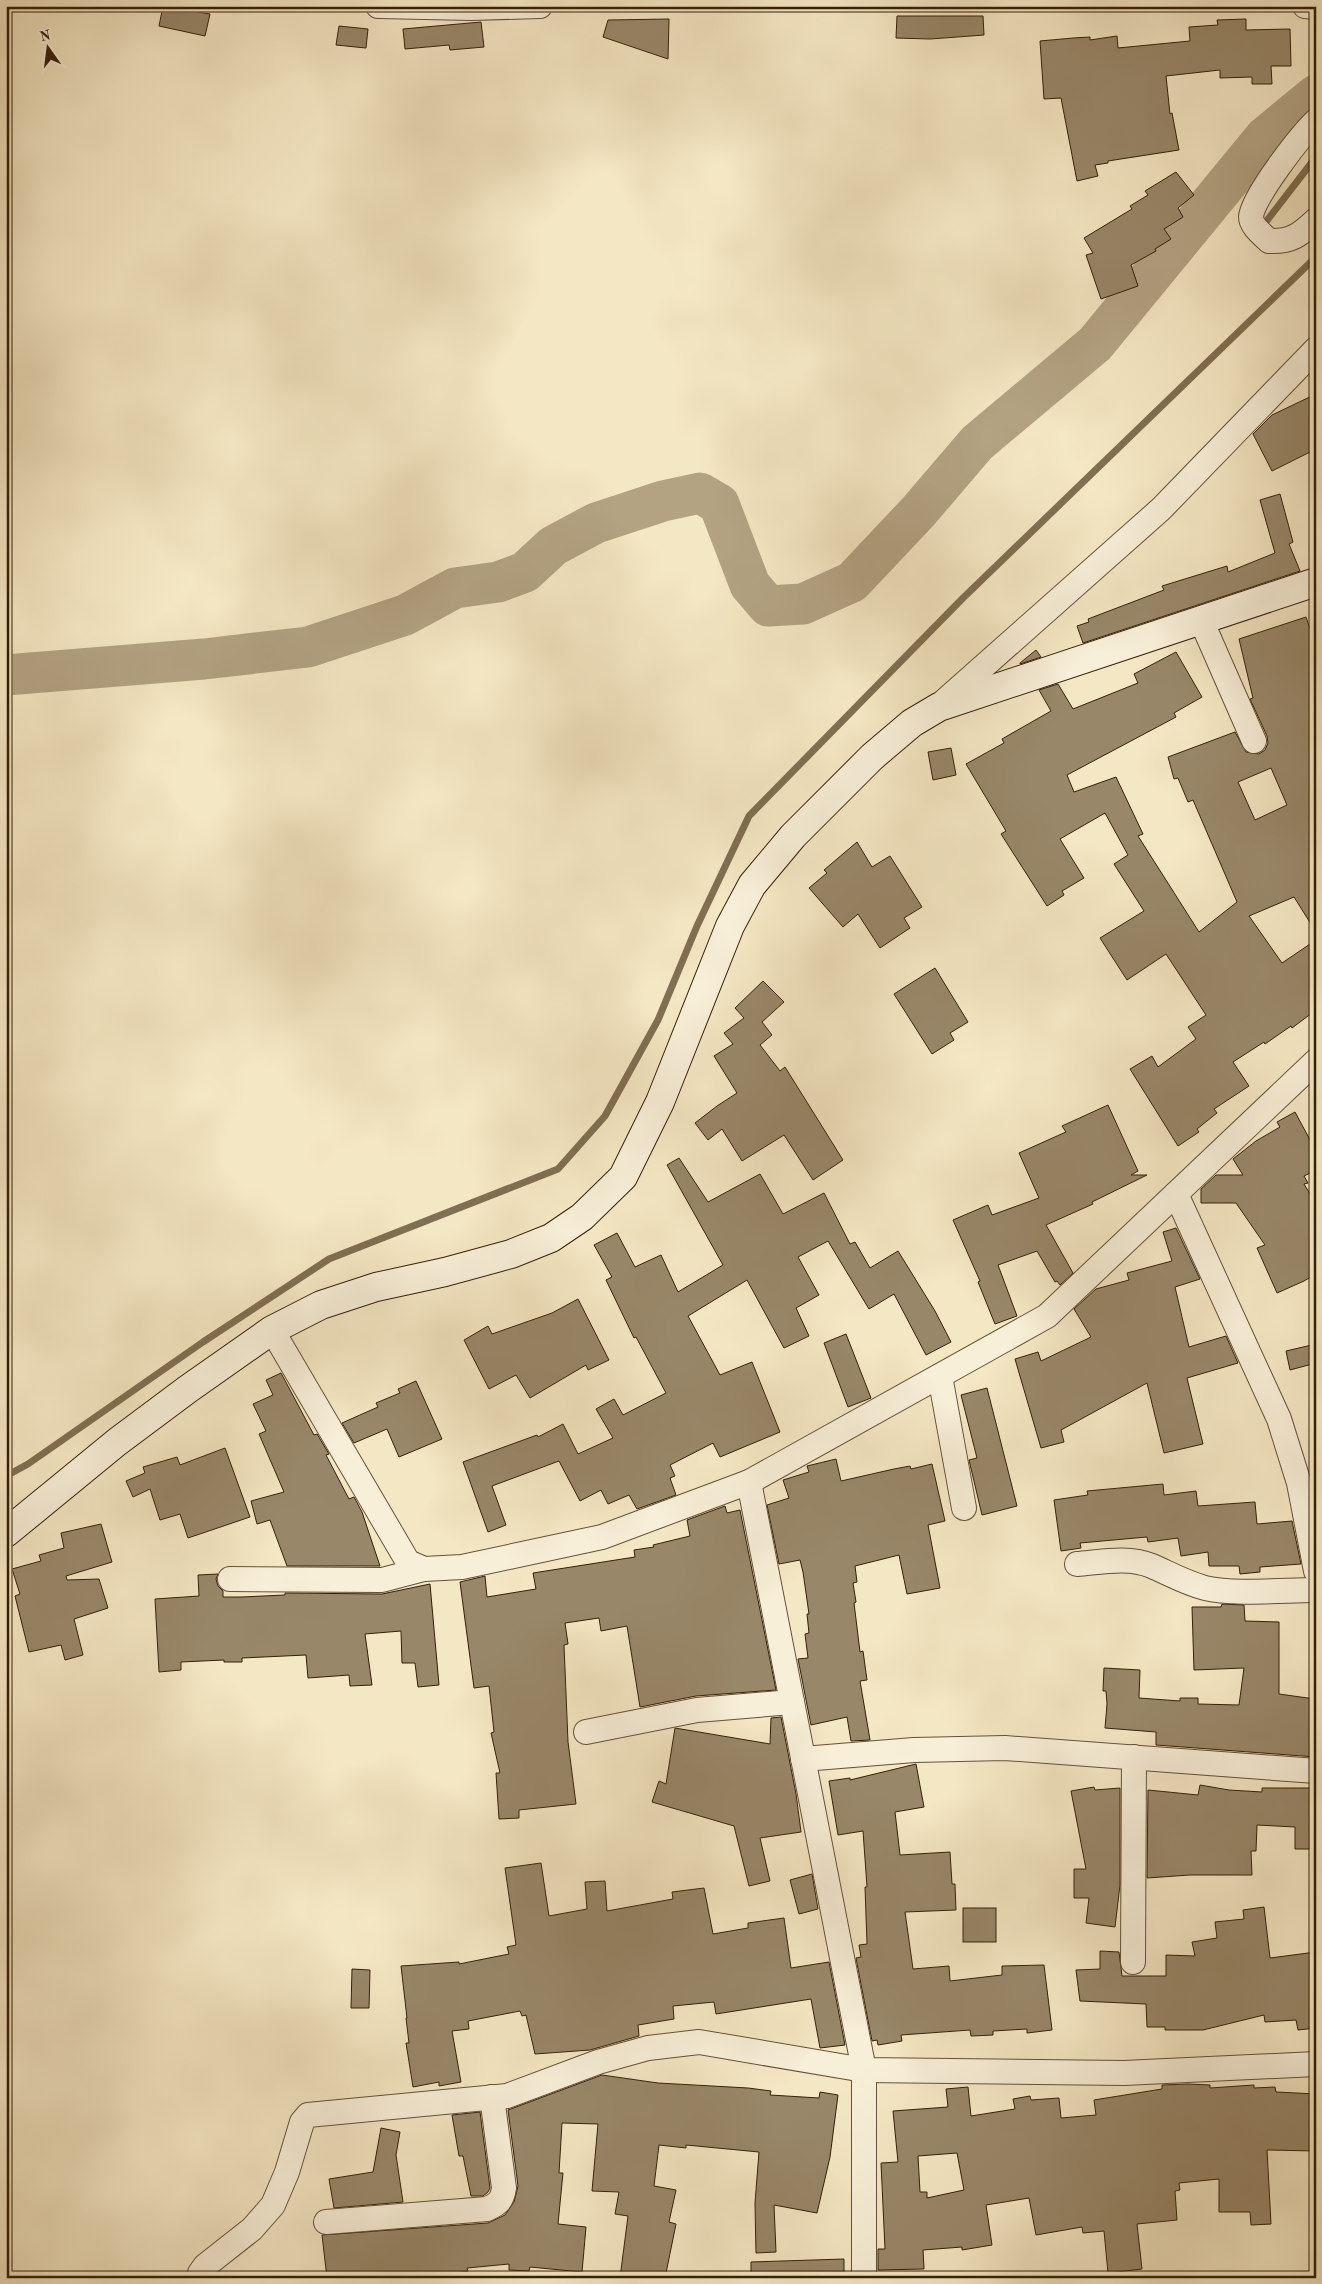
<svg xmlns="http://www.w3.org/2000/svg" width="1322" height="2284" font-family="'Old Standard TT',serif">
<rect width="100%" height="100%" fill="#f4e7c3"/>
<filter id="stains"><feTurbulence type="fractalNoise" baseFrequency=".004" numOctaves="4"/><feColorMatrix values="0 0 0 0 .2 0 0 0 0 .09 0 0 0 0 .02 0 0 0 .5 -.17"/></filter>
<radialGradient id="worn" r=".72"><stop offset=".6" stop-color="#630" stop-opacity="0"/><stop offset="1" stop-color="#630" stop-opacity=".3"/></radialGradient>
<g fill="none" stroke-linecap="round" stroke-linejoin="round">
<g stroke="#806f52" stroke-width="7">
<polyline points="1262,227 1316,157"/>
<polyline points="6,1476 28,1464 203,1342 329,1259 558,1169 605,1116 658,1020 697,926 749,816 963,598 1316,257"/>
</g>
<polyline stroke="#b3a383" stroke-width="41" points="6,675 204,659 308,647 405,615 455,588 498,582 525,572 553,546 596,523 663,501 700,493 719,504 750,585 768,606 803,604 852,582 918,512 977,443 1095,344 1265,137 1316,95"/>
</g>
<g fill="#988769" stroke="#342008" fill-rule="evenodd">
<polygon points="163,6 210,14 205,36 159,26"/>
<polygon points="897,16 983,16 984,35 930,39 896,38"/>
<polygon points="669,19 668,59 603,37 608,20"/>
<polygon points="1246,19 1246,30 1290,29 1291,66 1271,66 1272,84 1252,84 1252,77 1220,78 1220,70 1166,76 1170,114 1172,113 1179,150 1108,161 1108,163 1095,165 1098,176 1077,181 1061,98 1044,99 1040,41 1073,38 1090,37 1090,40 1117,36 1118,48 1190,41 1189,27 1218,25 1217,20"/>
<polygon points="481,22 484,47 450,50 449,45 405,49 403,29"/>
<polygon points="339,26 368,29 366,48 336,45"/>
<polygon points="1176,172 1194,195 1178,208 1183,217 1164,229 1171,239 1155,249 1156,251 1131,265 1138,286 1101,299 1086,255 1093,253 1084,238 1132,209 1130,206 1148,195 1145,191"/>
<polygon points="1316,394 1316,449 1272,471 1253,434 1272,415"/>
<polygon points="1280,494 1293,542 1289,544 1300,571 1083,643 1077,626 1089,622 1088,619 1164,590 1162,586 1227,566 1228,572 1275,553 1260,500"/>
<path d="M1306,617L1316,646V932L1294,897L1249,916L1282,963L1316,940V1010L1292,1028L1291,1026L1265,1044L1264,1042L1233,1062L1249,1086L1214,1109L1217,1113L1197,1129L1199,1132L1178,1146L1130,1069L1152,1056L1158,1067L1196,1039L1188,1027L1206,1015L1166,954L1127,980L1100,938L1144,911L1114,864L1128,855L1111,824L1105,813L1060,839L1084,878L1062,891L1064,895L1047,906L1001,834L1006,831L966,764L1004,743L1002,739L1051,711L1039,690L1058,684L1073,709L1138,683L1134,674L1176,652L1202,697L1174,713L1176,717L1067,775L1074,792L1116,777L1143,834L1138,836L1199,932L1237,902L1193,800L1188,802L1178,778L1174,779L1168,757L1235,732L1246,752L1259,754L1265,750L1268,743L1267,736L1250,699L1253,698L1239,639ZM1271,768L1287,805L1255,820L1238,782Z"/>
<polygon points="1036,650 1041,657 1020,664 1020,663"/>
<polygon points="951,748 956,775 933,780 928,752"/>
<polygon points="857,842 872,867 890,856 922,907 904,918 910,928 880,948 858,914 843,927 809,888 827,873 824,870"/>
<polygon points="935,968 968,1022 950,1033 954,1040 932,1054 894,994"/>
<polygon points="763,981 784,1002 762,1022 772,1035 760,1045 780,1071 785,1067 843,1160 813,1180 784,1135 742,1161 722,1129 708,1140 695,1123 717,1106 737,1093 714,1056 733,1044 724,1033 744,1018 735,1008"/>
<polygon points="1108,1105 1138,1171 1131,1175 1147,1175 1092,1202 1093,1204 1046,1225 1073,1273 1060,1285 1057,1281 1055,1282 1037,1251 998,1265 1017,1316 995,1324 978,1282 980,1281 953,1220 988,1205 992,1215 1039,1198 1019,1153 1066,1132 1062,1126"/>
<polygon points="1295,1112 1316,1151 1316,1170 1304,1176 1308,1183 1304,1184 1316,1204 1316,1274 1304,1281 1277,1293 1257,1248 1265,1245 1236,1203 1201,1203 1201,1189 1216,1175 1243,1175 1233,1159 1256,1141 1280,1127 1277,1122"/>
<polygon points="679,1158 708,1202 760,1174 783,1214 824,1193 850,1244 855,1242 870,1268 898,1251 935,1311 951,1342 926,1355 894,1294 869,1309 828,1241 798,1257 819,1295 796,1308 809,1336 784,1348 747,1280 688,1316 720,1375 752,1362 780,1432 720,1457 713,1443 670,1465 675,1476 670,1478 676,1495 637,1509 629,1495 608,1504 601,1490 580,1501 559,1461 492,1486 506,1525 488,1532 463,1462 537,1435 538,1437 563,1424 578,1454 613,1438 596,1409 614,1399 623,1415 666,1393 636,1337 634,1338 606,1280 612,1277 594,1245 617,1233 635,1267 661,1255 678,1292 723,1265 667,1165"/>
<polygon points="1176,1228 1200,1279 1175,1287 1189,1347 1226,1336 1238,1363 1187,1378 1203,1444 1164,1453 1147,1383 1061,1430 1064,1442 1041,1448 1015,1359 1038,1352 1041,1361 1091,1337 1074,1309 1096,1289 1129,1280 1127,1273 1172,1261 1163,1232"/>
<polygon points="578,1299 609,1360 588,1370 586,1365 530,1398 516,1375 489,1389 464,1340 488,1326 492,1334 552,1313"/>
<polygon points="846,1334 871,1398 848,1407 824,1343"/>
<polygon points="1316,1344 1316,1363 1290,1370 1286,1351"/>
<polygon points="281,1373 314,1435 317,1434 329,1454 326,1455 349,1499 354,1497 362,1512 380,1566 287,1566 270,1520 257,1524 251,1501 284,1492 259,1434 266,1431 253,1404 273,1395 266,1380"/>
<polygon points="416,1381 442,1439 399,1457 387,1429 354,1443 342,1423 378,1407 376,1403 400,1393 398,1389"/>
<polygon points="987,1388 1017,1506 982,1515 969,1460 977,1458 961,1395"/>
<polygon points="225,1448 250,1517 188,1538 180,1514 160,1520 150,1489 133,1497 126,1481 145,1473 143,1467 177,1457 180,1465"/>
<polygon points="836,1459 841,1481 894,1469 910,1466 911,1469 932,1464 945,1521 928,1525 940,1588 907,1594 899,1555 855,1566 857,1582 853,1583 856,1602 854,1603 860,1652 863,1651 867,1680 860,1681 870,1740 851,1741 847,1717 811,1725 798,1659 808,1658 805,1634 809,1633 807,1614 809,1614 803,1572 800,1560 779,1564 767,1505 789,1498 783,1480 809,1472 807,1466"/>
<polygon points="1163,1484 1164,1495 1196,1491 1198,1506 1255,1502 1257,1524 1292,1521 1301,1564 1260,1567 1260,1572 1240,1574 1239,1566 1209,1566 1208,1552 1181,1556 1178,1538 1148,1542 1147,1537 1080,1543 1081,1548 1061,1551 1054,1500 1088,1495 1087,1491"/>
<polygon points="725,1506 727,1513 740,1510 776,1690 696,1696 640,1707 627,1626 601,1631 599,1618 565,1623 568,1644 564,1645 568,1742 576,1804 519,1810 519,1818 499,1819 496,1773 500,1773 491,1733 494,1732 489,1686 474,1688 460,1582 485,1576 487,1597 536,1589 533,1573 635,1557 634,1550 654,1547 653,1545 690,1536 687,1520"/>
<polygon points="101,1524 112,1562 66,1576 67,1580 99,1579 108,1608 74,1619 83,1655 65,1660 61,1645 29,1652 15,1596 20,1594 12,1569 41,1561 39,1555 64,1548 61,1533"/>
<polygon points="218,1574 216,1579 218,1586 223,1591 223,1597 242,1597 285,1595 285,1593 382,1594 430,1584 439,1685 418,1687 415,1663 402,1663 401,1631 365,1634 372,1685 350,1686 349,1675 308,1678 306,1655 242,1658 242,1662 224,1662 224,1660 181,1662 181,1670 159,1672 155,1599 199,1596 198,1575"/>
<polygon points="1222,1604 1244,1605 1245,1621 1279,1622 1279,1694 1315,1699 1313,1714 1316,1715 1316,1757 1156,1745 1156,1732 1105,1728 1107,1704 1106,1691 1103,1691 1104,1668 1140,1670 1139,1698 1180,1701 1180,1698 1198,1698 1198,1704 1239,1705 1244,1668 1194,1670 1192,1607 1221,1607"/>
<polygon points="781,1717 796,1794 801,1832 760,1838 770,1881 749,1886 734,1826 652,1802 659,1781 666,1784 675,1728 770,1744 771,1718"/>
<polygon points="916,1764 924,1807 895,1812 900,1855 950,1852 952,1884 955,1884 956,1910 905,1912 913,1969 949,1966 950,1981 1002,1975 1002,1966 1044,1965 1052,2030 1027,2033 1027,2029 993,2031 993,2035 971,2036 970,2030 901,2035 902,2041 878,2045 877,2040 872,2041 856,1958 861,1957 859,1945 867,1944 865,1887 867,1887 863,1831 838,1835 829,1781 850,1778 850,1780"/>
<polygon points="1200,1785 1229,1790 1262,1792 1262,1788 1316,1788 1316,1849 1295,1849 1295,1827 1257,1825 1256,1851 1251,1851 1252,1875 1190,1875 1147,1878 1148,1790 1198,1795"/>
<polygon points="1094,1787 1095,1790 1120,1788 1120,1885 1115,1927 1086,1923 1089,1898 1074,1898 1074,1869 1086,1869 1071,1791"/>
<polygon points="541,1863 549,1916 587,1909 585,1882 605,1881 607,1911 673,1899 672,1892 704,1888 713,1934 748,1928 748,1923 784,1918 791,1968 829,1962 845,2045 820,2048 811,1999 716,2014 714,2002 673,2006 674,2019 638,2025 639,2036 590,2050 535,2054 526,2015 522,2016 520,2011 468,2021 469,2029 452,2031 461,2082 439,2086 439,2082 413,2087 406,2043 409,2043 406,2018 407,2018 401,1966 459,1962 459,1964 509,1954 507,1947 516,1945 505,1868"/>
<polygon points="812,1874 818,1909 799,1914 790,1880"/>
<polygon points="1264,1907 1270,1958 1316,1952 1316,2028 1298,2030 1296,2020 1265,2022 1264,2015 1203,2030 1165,2030 1165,2027 1147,2027 1146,2004 1080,2001 1076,1970 1100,1969 1100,1951 1119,1952 1122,1976 1166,1976 1166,1955 1195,1956 1192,1942 1217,1938 1215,1922 1244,1919 1243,1910"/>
<rect x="963" y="1908" width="33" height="34"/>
<polygon points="352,1969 370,1970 369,2008 351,2008"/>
<polygon points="602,2075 658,2083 748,2088 771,2091 770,2095 819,2098 820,2092 838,2095 830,2157 817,2213 774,2205 776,2252 756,2253 755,2203 759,2152 686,2145 686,2148 659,2145 654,2186 676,2190 669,2222 676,2224 665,2278 641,2273 640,2278 620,2278 628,2216 615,2214 619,2192 592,2191 598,2124 562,2123 559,2173 563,2173 558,2224 586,2227 582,2272 530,2267 529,2271 509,2270 509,2264 467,2268 468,2271 444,2275 444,2278 327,2278 322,2235 488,2223 505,2215 514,2202 518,2186 508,2110"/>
<path d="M1188,2084L1210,2085V2088L1254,2085V2088L1275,2087L1276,2092L1316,2094V2151L1267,2150L1271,2224L1251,2225L1250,2212H1219V2179L1179,2183L1180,2190L1175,2191L1177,2220L1137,2224L1142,2269L1108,2273L1104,2231L1083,2233L1082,2227L1036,2235L1029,2198L986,2205L992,2245L962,2250V2247L923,2250L924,2269L878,2270V2249H885L881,2163L898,2162L893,2111L948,2107L946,2089L968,2087L971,2116L1015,2109L1013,2099L1030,2096L1031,2100L1059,2098L1061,2118L1096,2115L1094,2100L1162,2089V2085ZM957,2153L964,2190L927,2198V2192H920L918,2156Z"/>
<polygon points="480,2112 490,2188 488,2192 483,2196 471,2196 463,2156 459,2156 452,2115"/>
<polygon points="381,2128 400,2132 396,2155 403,2202 334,2208 329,2179 373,2172"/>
<polygon points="844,2259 844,2278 751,2278 751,2262"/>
</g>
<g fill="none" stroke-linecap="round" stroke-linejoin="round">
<defs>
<g id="street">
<polyline points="378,6 471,8 540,6"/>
<polyline points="1305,6 1316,7"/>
<path d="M1316,121C1301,135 1252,198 1251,217C1251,226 1263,235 1269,241C1291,242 1300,235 1316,220"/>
<polyline points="1201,620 1254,741"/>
<polyline points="940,705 1161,509 1316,349"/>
<polyline points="1176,1194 1279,1419 1299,1483 1316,1571"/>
<polyline points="272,1330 408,1562 424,1569 462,1567 602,1537 749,1482 1047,1316 1316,1061"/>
<polyline points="940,1376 964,1508"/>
<polyline points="749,1482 864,2070 864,2278"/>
<path d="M1077,1564C1101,1562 1129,1556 1152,1566C1170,1574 1186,1583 1205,1588C1234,1595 1285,1590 1316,1590"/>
<polyline points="230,1579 382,1580 424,1569"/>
<polyline points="586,1732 697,1710 792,1702"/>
<polyline points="803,1759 914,1750 1005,1748 1316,1771"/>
<polyline points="1133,1962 1134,1757"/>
<path d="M326,2222L487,2209C498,2204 502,2201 504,2188L492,2097"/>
<polyline points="199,2278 200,2273 205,2266 252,2229 273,2205 287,2172 302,2122 308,2115 507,2096 598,2062 648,2048 699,2042 864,2070 1124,2073 1316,2064"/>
</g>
<polyline id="secondary" points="6,1533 117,1442 188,1389 272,1330 321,1305 376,1287 445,1272 511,1254 551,1238 582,1217 623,1177 660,1102 730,926 752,885 793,836 872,757 912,723 939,707 1316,582"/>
</defs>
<use href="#street" stroke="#645237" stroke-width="26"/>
<use href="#secondary" stroke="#342008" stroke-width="30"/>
<use href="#street" stroke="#f8efd8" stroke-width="24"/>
<use href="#secondary" stroke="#f8efd8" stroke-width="28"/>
</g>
<rect width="1322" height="2284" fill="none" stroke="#f4e7c3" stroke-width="25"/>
<rect x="8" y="8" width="1307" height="2269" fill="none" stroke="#342008" stroke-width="2.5"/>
<rect x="12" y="12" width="1297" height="2259" fill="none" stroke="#342008"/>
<g transform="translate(48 48) rotate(346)" stroke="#f8efd8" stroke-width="4" paint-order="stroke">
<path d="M0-4L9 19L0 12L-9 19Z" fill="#342008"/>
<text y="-8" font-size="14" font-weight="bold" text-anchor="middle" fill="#342008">N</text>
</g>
<rect width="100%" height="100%" filter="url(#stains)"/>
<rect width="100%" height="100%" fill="url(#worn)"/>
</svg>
